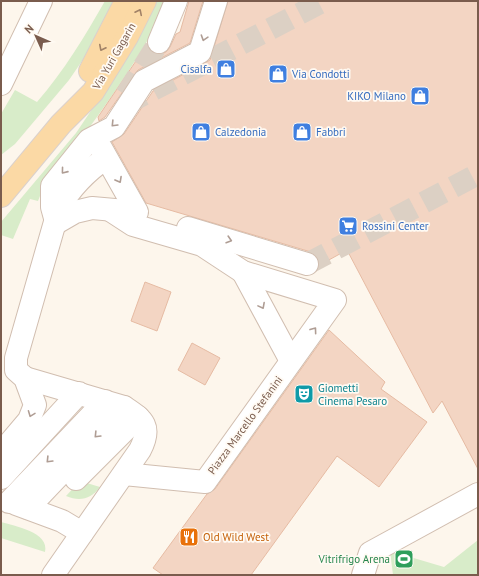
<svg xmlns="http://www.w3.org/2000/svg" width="479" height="576" font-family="'PT Sans',sans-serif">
<rect width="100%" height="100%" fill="#fdf6ec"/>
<g fill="#d8ecc9">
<path d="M105,1H114L106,26L69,80L15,144L1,155V114L15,90L37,102C64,71 85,36 105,1Z"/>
<path d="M153,1H169C146,47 117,90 86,132C70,154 48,175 38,201L30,199L13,239L1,235V222L76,133L117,72Z"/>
<path d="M80,481L100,487C91,499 80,502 66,496Z"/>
<path d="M1,522C14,526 50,532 45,552L1,538Z"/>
<polygon points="478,540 478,575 393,575 390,551 444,567"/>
</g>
<g fill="#f3d5c3" stroke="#e6bba3">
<polygon points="189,1 203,1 190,43 138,70 105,117 99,121 98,117 142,52 148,48 154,53 161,54 166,52 170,47 176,34 180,32"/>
<polygon points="228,1 478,1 478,469 442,401 433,413 347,250 327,261 317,258 311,252 146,203 112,142 124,134 153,91 210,60"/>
<polygon points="145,282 171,292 157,331 131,321"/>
<polygon points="329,330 385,382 381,389 427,422 379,487 337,456 251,575 163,575 153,568 207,494 215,489"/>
<polygon points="192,343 220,358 205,385 178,370"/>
</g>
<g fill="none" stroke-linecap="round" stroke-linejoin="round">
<g stroke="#dcd0c4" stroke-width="22" stroke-dasharray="22 11" stroke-linecap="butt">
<polyline points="126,95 159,42"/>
<polyline points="124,105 324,1"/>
<polyline points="307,264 478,174"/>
</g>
<defs>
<g id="minor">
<polyline points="159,42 176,1"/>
<polyline points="1,84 41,1"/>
<polyline points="101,148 137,212"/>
<polyline points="110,210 133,225 202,245 243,272 335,300 205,482 124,474"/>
<polyline points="55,218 52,207 52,186 89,140 114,127 144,81 200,52 216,1"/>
<polyline points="56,223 75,212 92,208 126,211"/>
<polyline points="188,228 307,264"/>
<polyline points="243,272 291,361"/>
<path d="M25,378L124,407C144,420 152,427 140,450L53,575"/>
<path d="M1,453L29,420L35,405L25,378L16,370V358L59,208C71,187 87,171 106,158"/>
<polyline points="1,478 79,393"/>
<polyline points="76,479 138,417"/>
<polyline points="9,502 105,401"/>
<polyline points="16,504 62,521 82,533"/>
<polyline points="28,508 124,407"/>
<polyline points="363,575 370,553 478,494"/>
</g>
<g id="major">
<polyline points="90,71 126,1"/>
<polyline points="1,196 61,124 93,92 127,37 145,1"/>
</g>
</defs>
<use href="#minor" stroke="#d1beb0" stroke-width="24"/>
<use href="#major" stroke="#dad1cd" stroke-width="24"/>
<use href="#minor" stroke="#fff" stroke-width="22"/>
<use href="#major" stroke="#fbd9a5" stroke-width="22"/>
</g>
<defs><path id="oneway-chevron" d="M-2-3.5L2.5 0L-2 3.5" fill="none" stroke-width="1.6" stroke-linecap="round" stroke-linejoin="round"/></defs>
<g stroke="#a18267">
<use href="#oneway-chevron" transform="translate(139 12) rotate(-64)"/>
<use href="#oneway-chevron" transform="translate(102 48) rotate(117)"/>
</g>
<g stroke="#af9d94">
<use href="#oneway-chevron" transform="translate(204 38) rotate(108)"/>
<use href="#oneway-chevron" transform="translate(114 124) rotate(134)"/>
<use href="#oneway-chevron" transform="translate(64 171) rotate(129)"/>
<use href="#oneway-chevron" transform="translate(119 180) rotate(61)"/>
<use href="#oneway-chevron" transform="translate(229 240) rotate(17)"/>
<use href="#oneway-chevron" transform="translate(262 306) rotate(62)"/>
<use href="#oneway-chevron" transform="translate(314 330) rotate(-54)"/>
<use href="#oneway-chevron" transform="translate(31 414) rotate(111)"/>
<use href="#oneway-chevron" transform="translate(97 435) rotate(134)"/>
<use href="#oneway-chevron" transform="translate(49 460) rotate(134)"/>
</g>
<defs>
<symbol id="shop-square" viewBox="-11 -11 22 22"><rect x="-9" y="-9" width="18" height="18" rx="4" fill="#3f7fe0" stroke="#fffaf3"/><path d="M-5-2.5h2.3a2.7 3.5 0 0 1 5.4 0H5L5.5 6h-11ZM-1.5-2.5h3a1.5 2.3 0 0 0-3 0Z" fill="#fff"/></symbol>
<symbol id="supermarket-square" viewBox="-11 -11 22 22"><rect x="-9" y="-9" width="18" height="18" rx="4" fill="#3f7fe0" stroke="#fffaf3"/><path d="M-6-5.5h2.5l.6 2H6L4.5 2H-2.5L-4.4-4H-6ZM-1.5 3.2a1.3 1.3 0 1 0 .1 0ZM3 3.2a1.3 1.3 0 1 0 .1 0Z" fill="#fff"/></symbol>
<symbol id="theatre-square" viewBox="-11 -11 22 22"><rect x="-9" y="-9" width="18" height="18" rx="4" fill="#0f9aa8" stroke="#fffaf3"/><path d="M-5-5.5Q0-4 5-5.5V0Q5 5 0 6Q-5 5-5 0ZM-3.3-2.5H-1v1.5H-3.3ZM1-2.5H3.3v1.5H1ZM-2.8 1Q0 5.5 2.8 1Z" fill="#fff"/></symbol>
<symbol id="restaurant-square" viewBox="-11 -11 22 22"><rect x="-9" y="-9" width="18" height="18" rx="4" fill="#e8710a" stroke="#fffaf3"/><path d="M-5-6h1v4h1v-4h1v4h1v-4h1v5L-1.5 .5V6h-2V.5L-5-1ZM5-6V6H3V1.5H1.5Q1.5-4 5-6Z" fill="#fff"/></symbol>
<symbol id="stadium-square" viewBox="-11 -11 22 22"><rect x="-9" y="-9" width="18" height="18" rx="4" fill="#2e9e5b" stroke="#fffaf3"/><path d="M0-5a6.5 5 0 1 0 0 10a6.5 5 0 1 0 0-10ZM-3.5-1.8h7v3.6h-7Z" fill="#fff"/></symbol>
</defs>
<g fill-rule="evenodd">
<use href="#shop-square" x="215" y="58" width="22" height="22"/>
<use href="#shop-square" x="267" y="63" width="22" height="22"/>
<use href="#shop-square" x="409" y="85" width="22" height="22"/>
<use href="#shop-square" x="190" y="121" width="22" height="22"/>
<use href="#shop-square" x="291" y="121" width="22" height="22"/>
<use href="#supermarket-square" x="337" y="215" width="22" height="22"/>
<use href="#theatre-square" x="293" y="383" width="22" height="22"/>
<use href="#restaurant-square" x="178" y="526" width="22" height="22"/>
<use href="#stadium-square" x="393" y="548" width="22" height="22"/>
</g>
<g text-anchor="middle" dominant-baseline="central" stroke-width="3.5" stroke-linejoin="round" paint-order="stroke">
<g font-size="11" fill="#7a5c4d" stroke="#fffaf3">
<text transform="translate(114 56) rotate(-60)">Via Yuri Gagarin</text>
<text transform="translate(245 425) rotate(-54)">Piazza Marcello Stefanini</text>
</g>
<g font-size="11" fill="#366cbe" stroke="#fffaf3" text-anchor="start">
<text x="212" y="69" text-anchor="end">Cisalfa</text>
<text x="292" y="74">Via Condotti</text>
<text x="406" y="96" text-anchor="end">KIKO Milano</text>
<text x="215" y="132">Calzedonia</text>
<text x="316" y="132">Fabbri</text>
<text x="362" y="226">Rossini Center</text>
</g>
<g font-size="11" fill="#0d838f" stroke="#fffaf3" text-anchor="start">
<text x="318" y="388">Giometti<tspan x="318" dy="13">Cinema Pesaro</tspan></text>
</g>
<g font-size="11" fill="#c56008" stroke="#fffaf3" text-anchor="start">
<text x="203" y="537">Old Wild West</text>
</g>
<g font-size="11" fill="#27864d" stroke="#fffaf3" text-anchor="end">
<text x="390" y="559">Vitrifrigo Arena</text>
</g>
</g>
<rect width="479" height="576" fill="none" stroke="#7a5c4d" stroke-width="4"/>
<g transform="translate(36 36) rotate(315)" stroke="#fffaf3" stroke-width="3" paint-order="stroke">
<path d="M0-3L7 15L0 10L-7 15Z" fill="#7a5c4d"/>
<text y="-6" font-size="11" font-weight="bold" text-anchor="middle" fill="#7a5c4d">N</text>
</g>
</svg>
